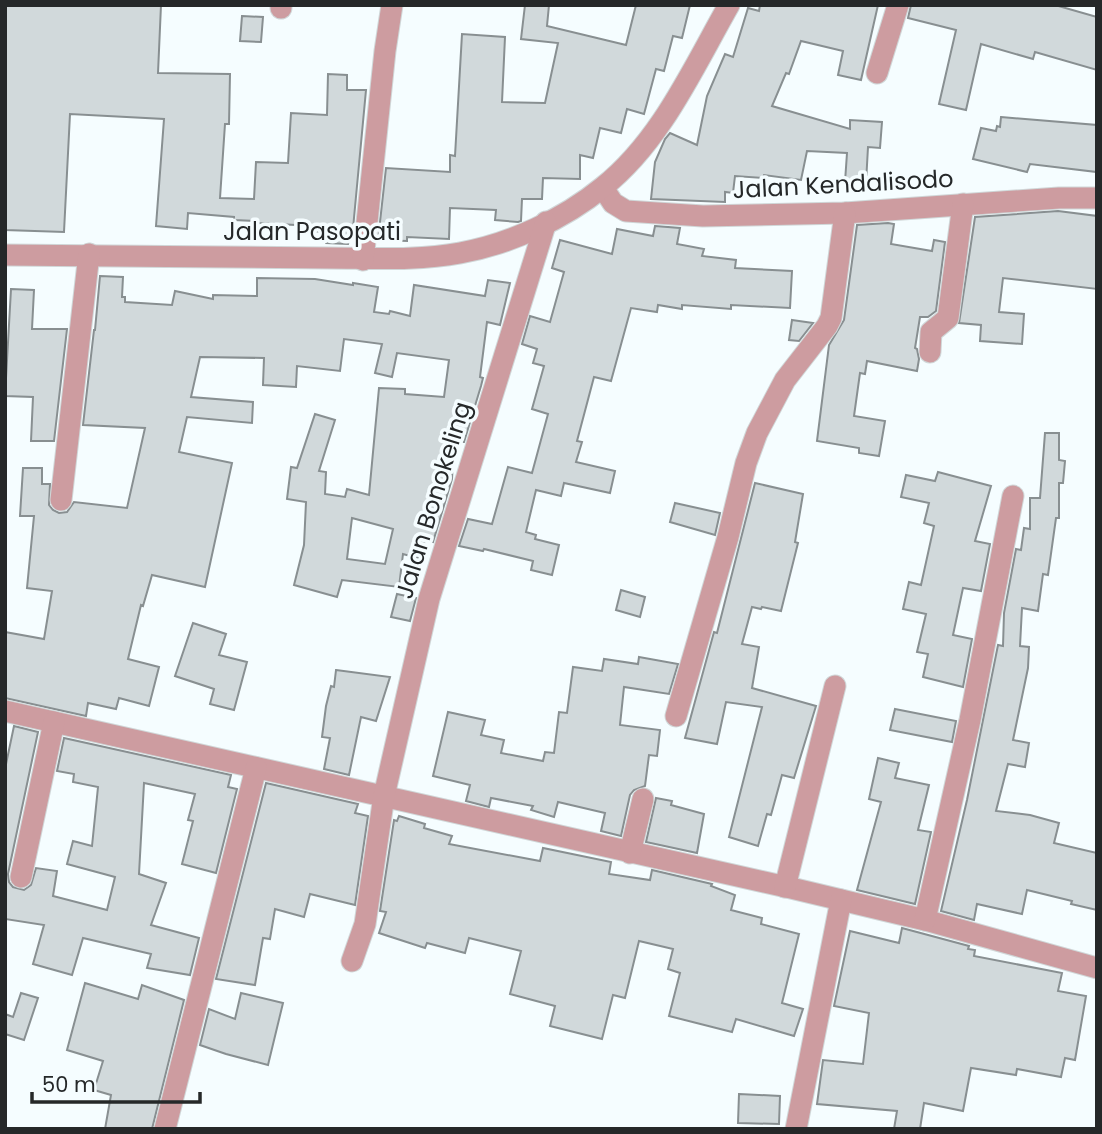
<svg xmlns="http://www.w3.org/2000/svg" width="1102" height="1134" font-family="Poppins,sans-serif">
<rect width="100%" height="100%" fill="#f5fdff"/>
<g fill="#d1d9db" stroke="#888f91" stroke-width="2" fill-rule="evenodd">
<polygon points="5,5 161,5 158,73 230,74 229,124 225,124 220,198 254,199 256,162 288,163 291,113 327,115 328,74 347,75 347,90 366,90 352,239 349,239 348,244 326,243 326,232 296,230 296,225 255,223 255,221 234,220 234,217 188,213 187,229 156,226 164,119 70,114 64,232 5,230"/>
<polygon points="525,5 549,5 547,26 626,45 636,5 690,5 682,38 673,36 664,71 656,69 644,114 627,109 621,133 600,128 593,158 580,155 580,179 543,178 542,199 522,199 521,221 518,222 495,220 496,210 450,208 449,239 407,237 407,241 378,240 386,168 450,172 450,155 455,156 462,34 505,37 502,102 545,103 558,43 521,39"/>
<polygon points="760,5 878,5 861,80 838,75 843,51 801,41 789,74 786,73 772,106 850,129 850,120 882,122 880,148 868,147 866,183 845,182 847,153 807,151 801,180 764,175 763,178 735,176 733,193 725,192 725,202 651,199 655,162 665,139 670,133 697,145 707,96 725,54 733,57 748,8 759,11"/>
<polygon points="911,5 1055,5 1097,17 1097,70 1035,52 1033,59 981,44 966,110 939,104 956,30 908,18"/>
<polygon points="242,16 263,17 261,42 240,41"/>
<polygon points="1001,117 1097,125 1097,172 1030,164 1027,172 973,159 981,128 996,131 997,126 1000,127"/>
<polygon points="1058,211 1097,216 1097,289 1003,278 999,312 1024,314 1022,344 980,341 981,325 959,323 975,217"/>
<polygon points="888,223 894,224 891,244 932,251 934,240 945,242 936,311 928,317 920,317 915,348 917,349 919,359 917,371 867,361 865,374 860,373 854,416 885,421 879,456 859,453 859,448 817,441 829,345 844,320 857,225"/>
<polygon points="655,226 680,228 677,244 704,249 702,256 736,260 735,268 792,271 790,308 731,305 731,309 682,305 682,309 658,305 657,312 631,308 611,381 594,377 577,441 582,442 576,462 615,471 610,493 564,483 561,496 536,490 526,532 536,535 535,539 559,545 552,575 531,570 533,561 484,549 483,551 459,546 468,519 492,524 508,467 532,473 548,414 532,409 544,366 533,363 537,349 522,344 530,316 550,322 564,272 552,268 560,240 612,254 617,229 653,236"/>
<path d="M100,276L123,277L122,297H125V302L172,305L175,291L213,299V295L257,296V278L315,279L353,285V283L378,287L374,312L389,314L390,311L410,316L414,285L485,296L488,280L510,283L500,325L487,322L480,377L483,378L481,386L464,442H454L452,479L433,542L425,540L421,559L403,554L399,587L342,580L337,597L294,585L304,545L306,502L287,499L291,467L297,468L315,414L335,420L319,471L326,472L325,494L345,497L347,489L369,495L379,388L405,389V394L444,397L449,360L397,353L392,377L375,373L382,344L344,339L340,371L297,366L296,387L263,385L264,358L200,357L191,397L253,402L252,423L187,417L179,452L232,463L205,587L152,575L143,606L141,605L128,659L159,667L149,706L119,698L116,709L88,703L86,716L5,698V632L44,639L52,591L27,588L34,516H20L23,468H42V484H50L49,505L53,510L59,513L67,512L74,502L127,508L145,428L83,425L94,330H95ZM352,518L393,529L385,564L347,559Z"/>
<polygon points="11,289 34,290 32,329 67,329 54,441 31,441 33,397 5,396"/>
<polygon points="792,320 813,323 799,341 789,340"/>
<polygon points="1045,433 1059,433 1059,460 1065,461 1063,483 1059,483 1059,518 1056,518 1048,575 1043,574 1038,611 1022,608 1020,646 1029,647 1028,668 1013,740 1029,743 1025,767 1008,764 996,811 1030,815 1059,823 1054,843 1097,853 1097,910 1071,904 1072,901 1027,890 1022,914 977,904 974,920 941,911 967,800 998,645 1003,646 1004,613 1016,549 1021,550 1024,528 1030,529 1030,498 1040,498"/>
<polygon points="938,472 991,486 975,541 990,544 981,591 963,588 953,635 972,639 963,687 923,677 928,654 917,652 926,614 903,609 909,582 921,585 934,526 924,523 929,503 901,497 906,475 935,481"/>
<polygon points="755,483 803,494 795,542 798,543 781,611 762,607 761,609 752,607 742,644 759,647 752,688 816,706 794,778 782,775 771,815 767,814 758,846 729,837 762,707 726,702 717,744 685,738 714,632 717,633"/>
<polygon points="675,503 720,513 715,535 670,522"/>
<polygon points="621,590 645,597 640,617 616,610"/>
<polygon points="397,594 416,598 410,621 391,617"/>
<polygon points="193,623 226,634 219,655 247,662 234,710 210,704 214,689 175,676"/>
<polygon points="639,657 678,664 669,694 624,687 620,725 660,730 657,756 649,755 645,786 634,790 630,795 621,836 601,831 605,813 558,802 554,817 531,810 533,806 491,798 489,807 466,801 470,785 433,776 448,712 485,720 481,735 504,740 501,753 543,761 545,752 554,753 559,712 567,713 573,667 602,671 604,659 638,664"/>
<polygon points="336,670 390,677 376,721 361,717 349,775 324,769 330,738 322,737 326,706 331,686 334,687"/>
<polygon points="895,709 956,721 952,742 890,730"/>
<polygon points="14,726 38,732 8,874 9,882 13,887 24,890 31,885 36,868 57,871 53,896 107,910 115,877 67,864 73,841 92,846 98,787 73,782 74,774 57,771 64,738 231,775 228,787 237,789 216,873 182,864 193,821 188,820 195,794 144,783 139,874 166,883 151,925 199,938 190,975 147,968 151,954 83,938 72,975 33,964 44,925 5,919 5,769"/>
<polygon points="878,758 899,763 895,778 929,785 918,830 931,832 915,904 857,890 881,802 869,799"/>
<polygon points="266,783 358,804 355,813 368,816 355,905 310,894 304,917 275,909 270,939 263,938 255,985 216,979"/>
<polygon points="656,798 672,801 671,805 704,814 697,853 646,842"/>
<polygon points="399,816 425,824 424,828 452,836 449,844 540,861 543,848 611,862 609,874 650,880 652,870 712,884 711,886 735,895 731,910 762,918 761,924 799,934 782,1003 803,1009 794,1036 736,1019 732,1032 669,1016 680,973 668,969 673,949 639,941 625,998 613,995 602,1039 550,1026 555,1006 510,994 521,951 469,938 465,953 427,943 425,948 379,933 386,912 380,911 394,820 397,821"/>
<polygon points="902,928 969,946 968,949 975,950 974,956 1062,973 1058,991 1086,996 1075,1060 1065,1058 1061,1077 1017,1069 1016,1075 971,1068 963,1111 924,1103 920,1129 894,1129 897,1111 817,1104 823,1060 863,1064 869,1013 834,1006 850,931 899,943"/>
<polygon points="85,983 138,999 142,985 184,1000 152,1129 105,1129 111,1095 94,1090 103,1061 67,1050"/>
<polygon points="21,993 38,998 24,1040 5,1034 5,1014 13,1017"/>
<polygon points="241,993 283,1003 268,1065 226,1054 200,1045 209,1009 235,1019"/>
<polygon points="739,1094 780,1096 779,1124 738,1123"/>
</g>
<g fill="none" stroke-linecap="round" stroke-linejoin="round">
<defs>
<g id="minor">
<polyline points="281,8 281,5"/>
<polyline points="877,73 898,5"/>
<polyline points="603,188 613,203 626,211 703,216 845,213 1059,198 1097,198"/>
<path d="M5,255C113,255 220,258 328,258C372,258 417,261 460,253C510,244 564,219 603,187C661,141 693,68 729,5"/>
<polyline points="363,260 385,51 392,5"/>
<polyline points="930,352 931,332 948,318 963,204"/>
<polyline points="61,500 89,254"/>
<polyline points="5,711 791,888 925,920 1097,968"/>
<polyline points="676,716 728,537 746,463 757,433 785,380 827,326 831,318 845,213"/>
<polyline points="630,853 643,799"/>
<polyline points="21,877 54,722"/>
<polyline points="785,887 835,686"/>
<polyline points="925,920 970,720 1013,496"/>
<polyline points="352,961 365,924 384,796 429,599 546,222"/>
<polyline points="165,1129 256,768"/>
<polyline points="796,1129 841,900"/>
</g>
</defs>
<use href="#minor" stroke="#d0d7d8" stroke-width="23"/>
<use href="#minor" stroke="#cd9ca0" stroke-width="21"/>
</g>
<g text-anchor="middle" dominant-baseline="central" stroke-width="7" stroke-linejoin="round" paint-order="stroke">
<g font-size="24" fill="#252829" stroke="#f5fdff">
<text transform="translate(843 184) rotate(-3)">Jalan Kendalisodo</text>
<text x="312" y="231">Jalan Pasopati</text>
<text transform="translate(433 500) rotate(-73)">Jalan Bonokeling</text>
</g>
</g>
<rect width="1102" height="1134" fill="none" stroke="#252829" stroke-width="14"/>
<path d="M32 1092v10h168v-10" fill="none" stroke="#252829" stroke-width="3.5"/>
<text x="42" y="1092" font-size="21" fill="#252829" stroke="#f5fdff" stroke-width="5" paint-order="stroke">50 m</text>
</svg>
